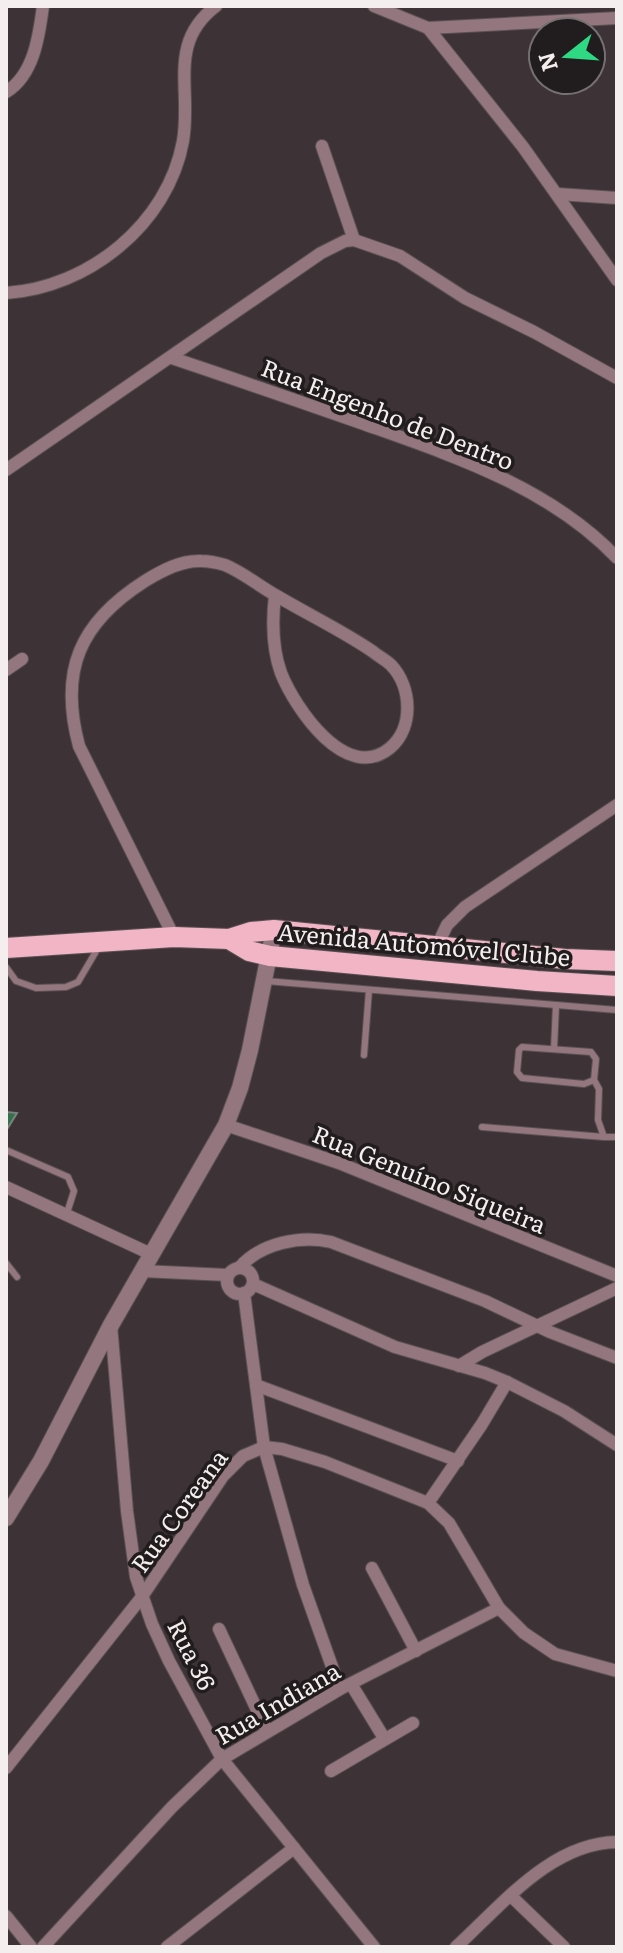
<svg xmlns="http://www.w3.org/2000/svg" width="623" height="1953" font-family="Literata,serif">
<rect width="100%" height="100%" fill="#3d3336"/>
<polygon fill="#35704c" stroke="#7a837d" stroke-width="2" points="6,1112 17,1113 6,1131"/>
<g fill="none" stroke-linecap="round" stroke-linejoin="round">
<defs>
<g id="service">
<polyline points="6,967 16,981 36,988 66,987 78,982 98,948"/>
<polyline points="266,981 617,1010"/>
<polygon points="522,1047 591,1052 596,1059 594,1080 584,1084 522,1078 517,1072 519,1050"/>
<polyline points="554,1049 556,1005"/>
<polyline points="364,1055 369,990"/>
<polyline points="594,1080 599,1089 598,1120 604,1137 617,1137"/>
<polyline points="482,1127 604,1137"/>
<polyline points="6,1150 68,1177 74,1191 66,1216"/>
<polyline points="6,1263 17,1277"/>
</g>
<g id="minor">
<polyline points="374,6 428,28 617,18"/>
<polyline points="428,28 523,147 617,280"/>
<path d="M6,92C34,75 39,36 43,6"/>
<polyline points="322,146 354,240"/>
<polyline points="558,194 617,198"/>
<path d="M6,293C88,288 168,224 183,141C192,89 167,43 216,6"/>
<path d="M172,358C235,379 298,401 361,423C451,455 550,487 617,558"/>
<polyline points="6,470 321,253 345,241 354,240 400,256 465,298 534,332 617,378"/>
<polyline points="6,670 22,659"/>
<path d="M174,937L79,746C59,671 79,623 145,581C161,571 181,560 201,561C208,561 218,563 225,565C244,573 259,586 277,596C309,615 341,630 372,651C378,656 386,660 391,665C412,687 414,728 390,748C346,784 295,708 281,673C272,648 272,621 275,595"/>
<polyline points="437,946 447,925 465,907 617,805"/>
<polyline points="226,1125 339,1163 617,1276"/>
<polyline points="6,1187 151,1254"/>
<path d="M240,1267C261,1243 301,1235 331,1242L485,1301L550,1332L617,1358"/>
<circle cx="240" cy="1281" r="13"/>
<polyline points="142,1271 227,1275"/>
<polyline points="253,1284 395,1347 485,1373 507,1382 564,1411 617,1445"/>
<polyline points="244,1293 264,1447 303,1585 340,1689"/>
<polyline points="111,1325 127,1511 136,1577 152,1624 169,1661 222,1759 374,1947"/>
<polyline points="459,1366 482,1352 617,1288"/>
<polyline points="256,1385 458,1461"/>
<polyline points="428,1503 482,1424 507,1382"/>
<polyline points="372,1568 416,1651"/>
<polyline points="219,1629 267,1731"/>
<polyline points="351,1684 384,1738"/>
<polyline points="6,1768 141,1598 223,1476 243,1456 264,1447 282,1449 325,1462 428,1503 449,1523 499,1608 524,1633 555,1654 617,1671"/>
<polyline points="331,1771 413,1723"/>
<polyline points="511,1896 564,1947"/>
<polyline points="6,1916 31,1947"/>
<polyline points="43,1947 172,1807 222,1759 340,1689 499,1608"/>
<polyline points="167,1947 294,1848"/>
<path d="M456,1947C502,1905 551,1843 617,1842"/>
</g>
<polyline id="tertiary" points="6,1518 41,1461 111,1325 226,1125 240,1088 250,1050 274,930"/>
<g id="primary">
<polyline points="229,939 249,951 270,956 537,981 617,986"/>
<polyline points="6,948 174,937 229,939 251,932 274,930 565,959 617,961"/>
</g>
</defs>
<use href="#service" stroke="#5a5154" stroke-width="8"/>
<use href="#minor" stroke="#5a5154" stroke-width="14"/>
<use href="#tertiary" stroke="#5a5154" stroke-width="18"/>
<use href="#primary" stroke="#5a5154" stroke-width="22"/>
<use href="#service" stroke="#94767e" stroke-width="6"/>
<use href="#minor" stroke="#94767e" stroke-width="12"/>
<use href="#tertiary" stroke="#94767e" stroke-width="16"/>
<use href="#primary" stroke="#f1b5c5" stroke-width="20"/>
</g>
<g text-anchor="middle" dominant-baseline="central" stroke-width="7" stroke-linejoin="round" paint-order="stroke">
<g font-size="24" fill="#f4eeef" stroke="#211c1d">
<text transform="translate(388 413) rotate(21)">Rua Engenho de Dentro</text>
<text transform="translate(424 943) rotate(5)">Avenida Automóvel Clube</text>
<text transform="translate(430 1178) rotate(22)">Rua Genuíno Siqueira</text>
<text transform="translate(178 1510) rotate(-54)">Rua Coreana</text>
<text transform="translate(193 1654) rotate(63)">Rua 36</text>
<text transform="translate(277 1702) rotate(-30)">Rua Indiana</text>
</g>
</g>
<rect width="623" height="1953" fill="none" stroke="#f4eeef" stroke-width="16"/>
<g transform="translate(567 56) rotate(253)"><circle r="38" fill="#211c1d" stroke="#757071" stroke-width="2"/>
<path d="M0-6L14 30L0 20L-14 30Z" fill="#2fd883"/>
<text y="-12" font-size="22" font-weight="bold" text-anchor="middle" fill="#f4eeef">N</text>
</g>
</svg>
